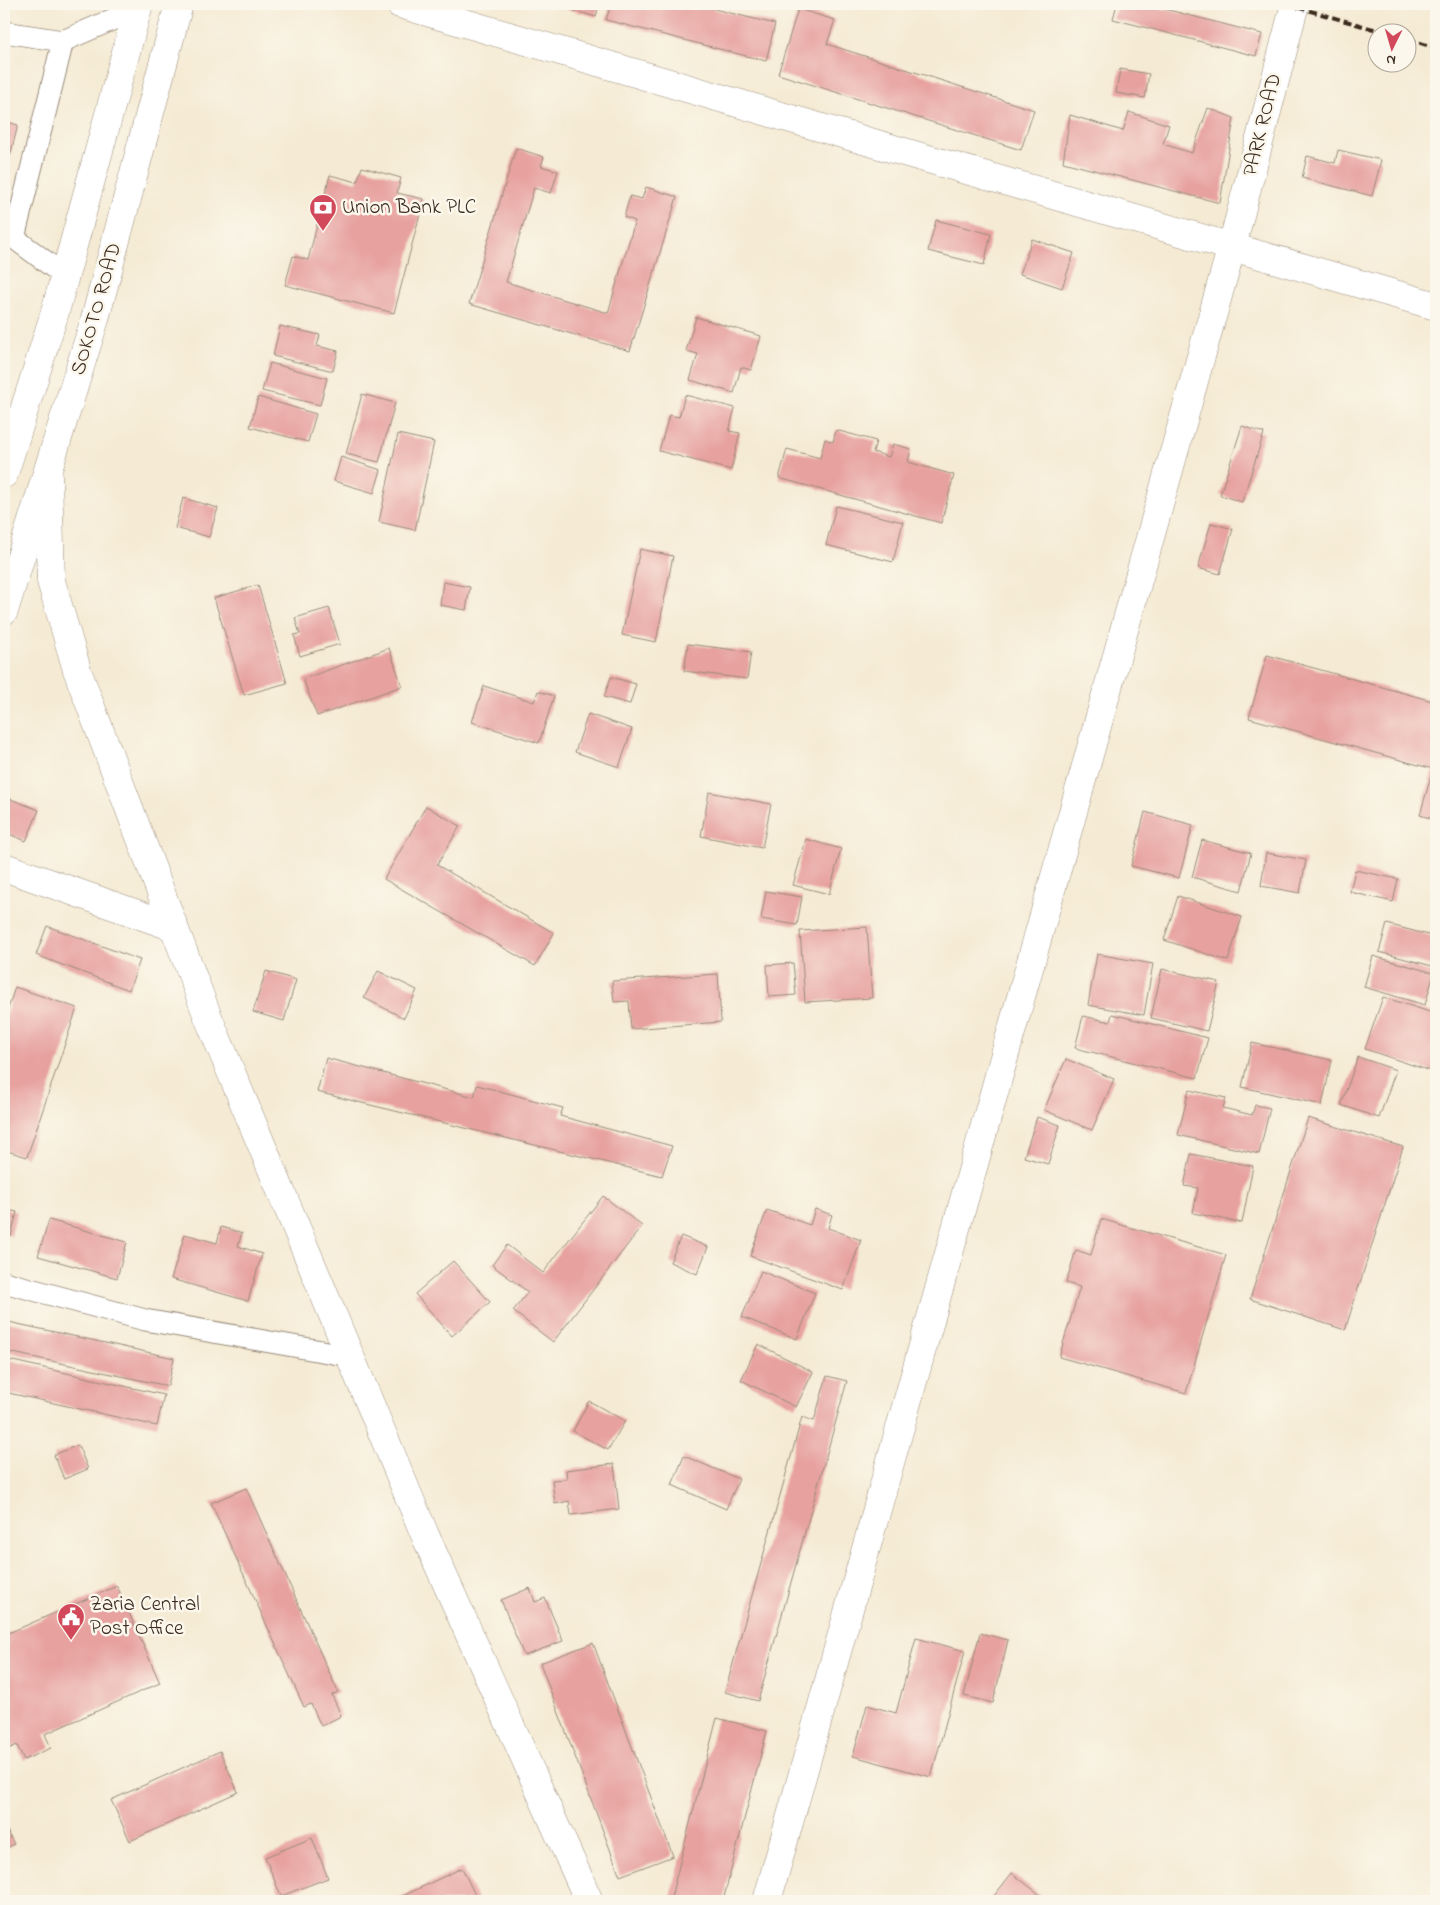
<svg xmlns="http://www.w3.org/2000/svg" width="1440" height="1905" font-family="'Indie Flower',sans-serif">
<rect width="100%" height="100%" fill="#fbf7ec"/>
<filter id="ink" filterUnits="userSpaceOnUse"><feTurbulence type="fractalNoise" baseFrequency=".02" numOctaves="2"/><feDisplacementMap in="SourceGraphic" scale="10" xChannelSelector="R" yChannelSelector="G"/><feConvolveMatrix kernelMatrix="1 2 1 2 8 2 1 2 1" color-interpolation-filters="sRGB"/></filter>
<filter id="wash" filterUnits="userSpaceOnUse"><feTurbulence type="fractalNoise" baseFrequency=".0096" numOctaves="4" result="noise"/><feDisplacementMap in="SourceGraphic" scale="20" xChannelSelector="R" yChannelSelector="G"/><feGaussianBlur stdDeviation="1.12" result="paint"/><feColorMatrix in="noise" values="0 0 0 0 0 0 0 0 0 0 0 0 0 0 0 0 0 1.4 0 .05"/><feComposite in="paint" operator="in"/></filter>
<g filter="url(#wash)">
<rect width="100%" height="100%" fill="#f5ebd4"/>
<g id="blocks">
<g fill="#e7a19f">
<polygon points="550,4 599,4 596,17"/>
<polygon points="611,4 694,4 775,24 766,61 606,20"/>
<polygon points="1117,4 1145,4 1262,34 1256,56 1113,19"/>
<polygon points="798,9 835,20 827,44 1034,110 1021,150 778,74"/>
<polygon points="1120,69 1149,74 1145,98 1116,93"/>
<polygon points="1208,108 1234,118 1220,203 1063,162 1070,115 1123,131 1129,112 1169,125 1163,144 1192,153"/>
<polygon points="4,121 18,125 10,156 4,155"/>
<polygon points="516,148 544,157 541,166 558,171 551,193 534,188 506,282 608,313 635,221 624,217 630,196 642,199 646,187 677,197 630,351 469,304"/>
<polygon points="1338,150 1381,160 1372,196 1302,178 1307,156 1335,163"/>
<polygon points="362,167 401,178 397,193 424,199 394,313 285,285 293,256 308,260 330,175 357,182"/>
<polygon points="936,220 991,234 984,265 928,251"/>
<polygon points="1032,239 1074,253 1062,288 1020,274"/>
<polygon points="696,317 761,336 751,370 741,367 734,393 690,380 698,354 686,351"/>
<polygon points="280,326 320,335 317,346 338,351 333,371 273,356"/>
<polygon points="270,363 327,378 320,405 262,391"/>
<polygon points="362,394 395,403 379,462 346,454"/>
<polygon points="685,395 735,408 729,431 740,433 731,470 659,451 669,415 679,417"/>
<polygon points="258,397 316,414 308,442 250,427"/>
<polygon points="1242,426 1264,433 1242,502 1220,495"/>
<polygon points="836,430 876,441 873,452 889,457 893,444 911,449 908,462 954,475 941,523 779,478 787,449 820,458 825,439 833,442"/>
<polygon points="398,434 434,442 415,530 379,522"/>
<polygon points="341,457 381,470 374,493 334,481"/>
<polygon points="183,498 218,508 209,537 175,528"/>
<polygon points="836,506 903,522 893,562 826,545"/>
<polygon points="1211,523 1233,529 1220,574 1198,568"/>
<polygon points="640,549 673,556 656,642 622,635"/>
<polygon points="443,582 470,587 466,610 440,605"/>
<polygon points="258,585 287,683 244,695 214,598"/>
<polygon points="329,608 340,644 300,656 294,635 300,634 295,618"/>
<polygon points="688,644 751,652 747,679 684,671"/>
<polygon points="389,648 402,686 317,716 303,679"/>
<polygon points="1267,655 1436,702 1436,820 1420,815 1433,769 1249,718"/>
<polygon points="611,677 636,684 630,704 604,697"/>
<polygon points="484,686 534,702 538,691 554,696 539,743 472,722"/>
<polygon points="588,714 632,729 619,767 575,752"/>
<polygon points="709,792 771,804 762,848 701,836"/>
<polygon points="8,798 39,810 26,841 4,832 4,807"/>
<polygon points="426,806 460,826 437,865 554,933 535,966 384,879"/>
<polygon points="1145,812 1193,825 1179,878 1131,866"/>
<polygon points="806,839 841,849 829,894 793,885"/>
<polygon points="1202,840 1251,853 1241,891 1192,877"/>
<polygon points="1266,853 1306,860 1300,893 1261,886"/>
<polygon points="1355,870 1398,879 1393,902 1350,892"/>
<polygon points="766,891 802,897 797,925 761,919"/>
<polygon points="1178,896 1242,917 1228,961 1164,940"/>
<polygon points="1387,924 1436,937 1436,967 1379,952"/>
<polygon points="47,926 140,960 129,990 36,955"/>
<polygon points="867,927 872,998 805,1002 800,931"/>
<polygon points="1097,954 1153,964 1144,1015 1088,1005"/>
<polygon points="1373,956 1434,973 1425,1005 1364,987"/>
<polygon points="793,963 796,995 769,997 767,965"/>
<polygon points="1162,969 1219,982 1207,1031 1151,1018"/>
<polygon points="266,971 296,980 284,1021 253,1012"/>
<polygon points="378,971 417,990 404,1018 364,998"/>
<polygon points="718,974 721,1022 631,1029 629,1001 614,1002 612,981"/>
<polygon points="15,987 77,1008 27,1157 4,1150 4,1021"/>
<polygon points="1383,997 1436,1014 1436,1073 1365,1049"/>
<polygon points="1112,1014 1208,1038 1197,1078 1075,1048 1083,1016 1110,1022"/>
<polygon points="1252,1043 1332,1060 1322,1105 1242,1087"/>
<polygon points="1358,1057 1396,1070 1379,1118 1341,1105"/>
<polygon points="326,1058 474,1097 477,1085 563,1108 560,1116 672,1146 662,1176 317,1092"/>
<polygon points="1066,1059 1114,1079 1092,1130 1044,1110"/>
<polygon points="1189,1090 1226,1098 1223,1108 1252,1115 1255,1105 1270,1108 1259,1154 1178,1135"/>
<polygon points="1037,1117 1060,1125 1048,1164 1024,1157"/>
<polygon points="1308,1118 1403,1147 1345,1330 1250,1299"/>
<polygon points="1191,1154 1253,1166 1242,1223 1193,1213 1198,1188 1184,1186"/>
<polygon points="603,1196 642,1226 553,1342 513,1311 528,1292 492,1265 507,1245 543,1273"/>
<polygon points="4,1209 17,1212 11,1236 4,1234"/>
<polygon points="815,1209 832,1215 828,1228 861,1240 843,1290 750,1256 767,1210 810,1225"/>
<polygon points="1101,1219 1226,1255 1186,1393 1059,1357 1080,1287 1066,1283 1076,1250 1091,1255"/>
<polygon points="49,1220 127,1242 117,1278 38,1256"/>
<polygon points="221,1227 242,1233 238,1246 262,1254 248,1301 171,1279 185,1234 217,1243"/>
<polygon points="681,1236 708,1247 697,1274 670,1262"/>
<polygon points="453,1261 490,1302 452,1336 415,1294"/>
<polygon points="761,1271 815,1293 797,1339 742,1317"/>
<polygon points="4,1321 174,1358 168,1386 4,1351"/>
<polygon points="758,1344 813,1372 796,1407 741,1380"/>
<polygon points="4,1359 164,1395 157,1426 4,1392"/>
<polygon points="827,1376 847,1381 758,1701 725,1692 802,1417 814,1421"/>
<polygon points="589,1401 625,1421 608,1450 573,1431"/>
<polygon points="78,1445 88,1469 64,1479 54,1455"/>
<polygon points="684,1456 739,1479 726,1509 672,1485"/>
<polygon points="614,1464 619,1509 571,1515 569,1501 555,1504 552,1480 567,1479 566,1470"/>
<polygon points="246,1488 338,1692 332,1695 341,1716 321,1726 311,1704 304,1707 211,1503"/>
<polygon points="117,1586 160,1683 45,1734 51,1748 24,1760 17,1745 4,1751 4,1635"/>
<polygon points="530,1588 535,1602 545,1598 563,1641 524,1656 501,1600"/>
<polygon points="980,1633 1008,1640 993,1703 964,1696"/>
<polygon points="916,1638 965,1651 931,1777 853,1756 867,1705 896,1713"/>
<polygon points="593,1643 673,1856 620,1876 540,1663"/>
<polygon points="717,1718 767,1731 723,1901 670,1901"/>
<polygon points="220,1751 238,1792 130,1841 111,1800"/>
<polygon points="4,1825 14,1844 4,1850"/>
<polygon points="312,1838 328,1878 281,1896 265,1857"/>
<polygon points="462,1868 478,1901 392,1901"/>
<polygon points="1012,1873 1048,1901 990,1901"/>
</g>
</g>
</g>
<g filter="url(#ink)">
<use href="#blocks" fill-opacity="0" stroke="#988a79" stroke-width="1"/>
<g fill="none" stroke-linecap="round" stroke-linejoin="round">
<defs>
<g id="lane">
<polyline points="4,32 63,41"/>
<polyline points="65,276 14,238 63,41 137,9"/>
<polyline points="4,1282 145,1320 350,1356"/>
</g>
<g id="street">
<polyline points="400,4 904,152 1436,306"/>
<polyline points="48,477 51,581 77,670 208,1017 425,1535 589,1901"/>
<polyline points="4,867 174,927"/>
<polyline points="767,1901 1232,246 1295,4"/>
</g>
<g id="primary">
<polyline points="4,474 55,312 139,4"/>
<polyline points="4,611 95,319 179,4"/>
</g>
</defs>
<use href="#lane" stroke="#988a79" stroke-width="23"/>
<use href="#street" stroke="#988a79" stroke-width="29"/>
<use href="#primary" stroke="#988a79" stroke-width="29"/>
<use href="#lane" stroke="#fff" stroke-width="21"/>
<use href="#street" stroke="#fff" stroke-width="28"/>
<use href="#primary" stroke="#fff" stroke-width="28"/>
<g stroke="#3b2a1e" stroke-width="4" stroke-dasharray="8 4" stroke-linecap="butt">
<polyline points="1286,4 1384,32"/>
<polyline points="1408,39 1436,48"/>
</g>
</g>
</g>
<defs>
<symbol id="bank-pin" viewBox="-11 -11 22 30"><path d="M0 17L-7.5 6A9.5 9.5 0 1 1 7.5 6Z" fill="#d1495b" stroke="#fbf7ec"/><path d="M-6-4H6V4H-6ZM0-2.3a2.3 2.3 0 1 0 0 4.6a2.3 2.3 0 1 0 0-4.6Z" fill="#fff"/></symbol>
<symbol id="civic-pin" viewBox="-11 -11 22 30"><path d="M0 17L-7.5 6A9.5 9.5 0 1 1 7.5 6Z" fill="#d1495b" stroke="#fbf7ec"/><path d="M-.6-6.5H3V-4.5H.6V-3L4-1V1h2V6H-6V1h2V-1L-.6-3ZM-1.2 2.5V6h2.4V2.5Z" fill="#fff"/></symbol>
</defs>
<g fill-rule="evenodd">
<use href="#bank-pin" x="307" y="192" width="32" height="43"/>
<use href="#civic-pin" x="55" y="1601" width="32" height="43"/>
</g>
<g text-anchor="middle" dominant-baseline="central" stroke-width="5" stroke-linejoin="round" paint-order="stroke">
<g font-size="21" fill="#3b2a1e" stroke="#fbf7ec">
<text transform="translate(1263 125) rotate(-76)">PARK ROAD</text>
<text transform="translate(97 309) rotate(-74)">SOKOTO ROAD</text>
</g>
<g font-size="21" fill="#3b2a1e" stroke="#fbf7ec" text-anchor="start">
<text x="342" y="208">Union Bank PLC</text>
<text x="90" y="1605">Zaria Central<tspan x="90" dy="24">Post Office</tspan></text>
</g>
</g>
<rect width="1440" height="1905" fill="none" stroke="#fbf7ec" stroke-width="20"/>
<g transform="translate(1392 48) rotate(185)"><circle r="24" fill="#fbf7ec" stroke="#aea59a"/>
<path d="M0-4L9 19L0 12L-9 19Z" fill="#d1495b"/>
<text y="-8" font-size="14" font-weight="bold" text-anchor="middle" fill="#3b2a1e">N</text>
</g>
</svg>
